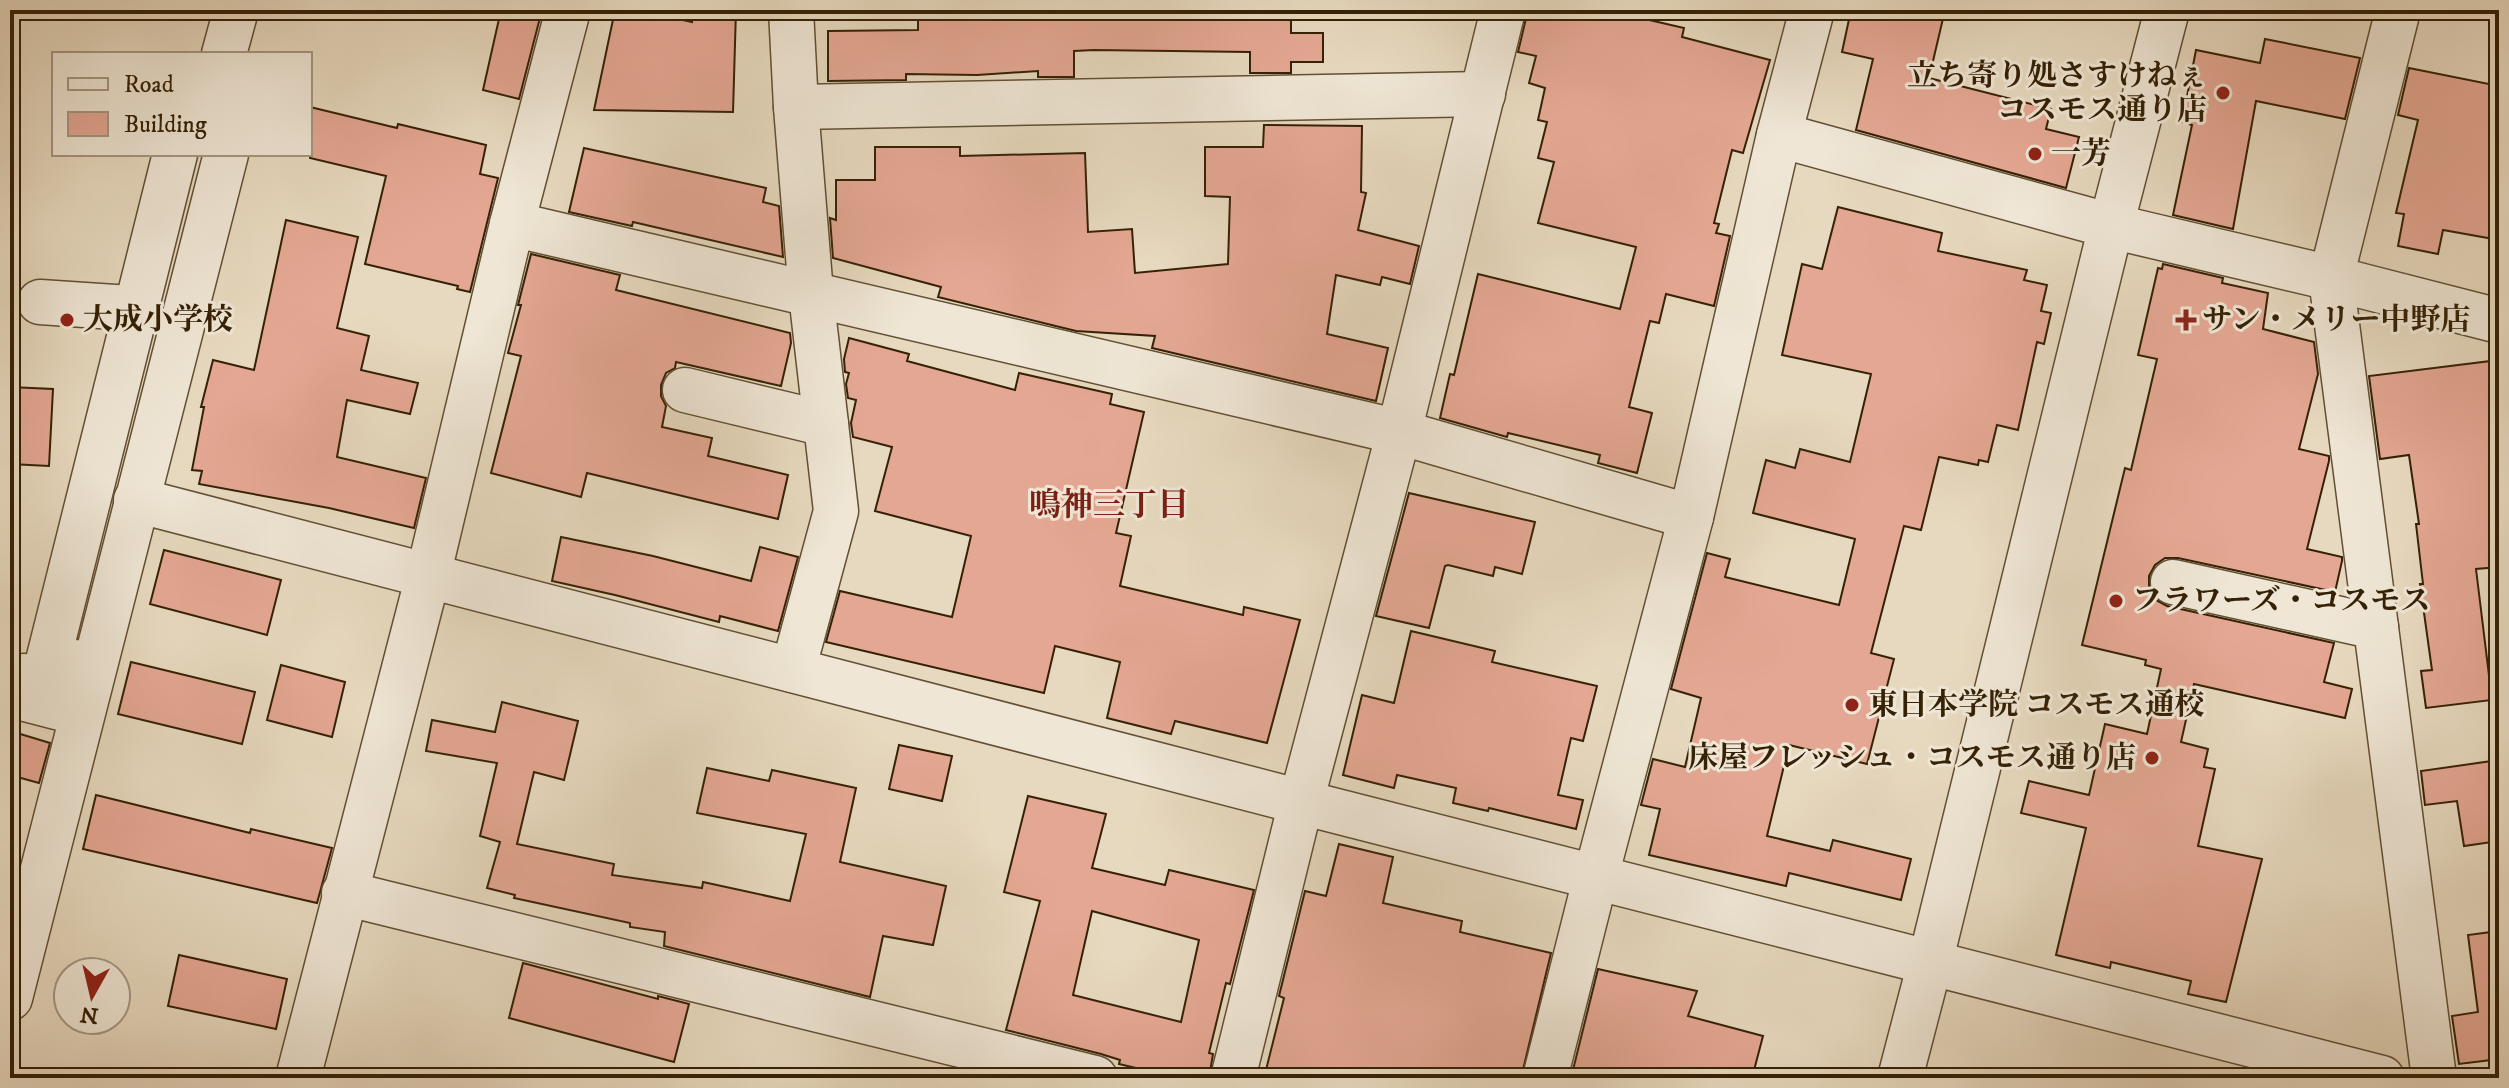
<svg xmlns="http://www.w3.org/2000/svg" width="2509" height="1088" font-family="'IM FELL DW Pica','Noto Serif JP',serif">
<rect width="100%" height="100%" fill="#e7d9bf"/>
<filter id="stains"><feTurbulence type="fractalNoise" baseFrequency=".0025" numOctaves="4"/><feColorMatrix values="0 0 0 0 .2 0 0 0 0 .09 0 0 0 0 .02 0 0 0 .5 -.17"/></filter>
<radialGradient id="worn" r=".72"><stop offset=".6" stop-color="#630" stop-opacity="0"/><stop offset="1" stop-color="#630" stop-opacity=".3"/></radialGradient>
<g fill="#e4a793" stroke="#352105" stroke-width="2" fill-rule="evenodd">
<polygon points="501,10 542,10 519,99 483,90"/>
<polygon points="615,10 637,10 692,22 692,10 736,10 733,112 594,110"/>
<polygon points="1012,10 1291,10 1291,33 1323,33 1323,62 1291,62 1291,73 1250,73 1250,52 1094,50 1074,51 1074,77 1038,77 1038,71 977,75 906,74 906,80 828,81 828,31 918,30 918,16 986,16 986,12"/>
<polygon points="1528,10 1606,10 1684,28 1682,37 1770,60 1743,153 1732,150 1714,223 1719,224 1716,233 1730,236 1714,306 1666,294 1659,323 1650,321 1629,407 1652,413 1637,473 1598,463 1600,455 1508,433 1507,437 1440,418 1450,374 1454,375 1478,274 1620,309 1636,247 1538,223 1554,162 1538,158 1547,122 1538,120 1545,88 1529,83 1536,56 1518,52"/>
<polygon points="1851,10 1945,10 1929,78 2051,109 2046,129 2079,137 2066,188 1856,130 1873,59 1842,52"/>
<polygon points="2265,39 2360,58 2345,119 2256,101 2233,229 2173,215 2192,125 2182,122 2196,50 2260,63"/>
<polygon points="2409,68 2499,86 2499,240 2443,230 2438,254 2398,246 2404,214 2396,213 2418,120 2398,115"/>
<polygon points="310,107 397,128 398,124 486,145 480,174 498,178 470,292 457,289 458,286 365,264 386,176 310,158"/>
<polygon points="1264,125 1362,126 1361,192 1366,193 1358,230 1419,246 1410,284 1382,277 1380,285 1336,275 1327,334 1388,348 1376,401 1152,348 1155,336 1076,331 938,297 941,287 833,258 830,218 836,220 836,180 875,180 875,147 960,147 960,156 1085,153 1088,232 1132,229 1135,273 1228,264 1230,197 1205,196 1205,147 1263,147"/>
<polygon points="584,148 766,188 763,202 779,206 783,257 633,222 632,226 569,212"/>
<polygon points="1838,207 1942,233 1938,251 2027,270 2024,280 2047,285 2041,311 2051,313 2044,344 2037,342 2018,430 1997,425 1988,462 1979,460 1978,465 1939,457 1921,530 1904,526 1871,653 1894,659 1867,764 1789,745 1767,836 1830,851 1833,840 1911,859 1901,900 1789,873 1786,886 1649,855 1660,809 1641,805 1653,759 1685,767 1701,698 1671,689 1707,553 1730,559 1725,577 1839,605 1855,539 1753,513 1766,460 1795,468 1800,449 1850,462 1871,374 1782,355 1802,264 1822,269"/>
<polygon points="286,220 358,237 337,328 369,336 361,370 418,383 410,414 347,400 337,457 426,478 414,528 329,508 199,484 202,471 192,470 204,407 201,407 213,360 254,370"/>
<polygon points="531,254 620,275 616,290 790,333 791,343 781,386 676,362 675,368 666,373 661,385 661,396 666,406 662,427 712,438 708,456 788,475 778,519 587,473 581,497 491,473 521,356 508,353 521,305 518,305"/>
<polygon points="2163,264 2223,278 2222,283 2268,293 2263,329 2314,342 2318,374 2299,449 2329,456 2329,461 2307,549 2342,557 2342,561 2335,592 2178,558 2165,558 2155,565 2149,576 2149,590 2156,600 2167,606 2334,643 2324,682 2352,689 2345,718 2194,684 2181,742 2208,749 2204,767 2215,769 2198,846 2262,859 2226,1002 2188,994 2191,981 2111,962 2110,968 2056,955 2086,828 2021,813 2029,781 2089,795 2105,724 2147,734 2161,669 2145,665 2146,660 2082,645 2125,468 2131,470 2157,359 2138,355 2158,268 2162,269"/>
<polygon points="849,338 909,354 907,361 1015,390 1019,373 1112,394 1110,404 1144,412 1116,533 1131,536 1120,586 1243,615 1244,607 1300,620 1267,743 1175,721 1171,734 1107,718 1120,662 1055,646 1044,693 826,642 840,591 952,617 971,536 875,511 892,447 853,437 851,423 856,400 848,398 846,384 849,373 845,372 844,359"/>
<polygon points="2499,360 2499,567 2476,569 2492,700 2426,708 2421,671 2432,670 2420,584 2423,584 2416,524 2419,524 2409,455 2380,459 2369,376"/>
<polygon points="10,387 53,389 49,466 10,464"/>
<polygon points="1409,493 1535,522 1522,574 1495,567 1493,576 1448,565 1445,566 1429,628 1376,616"/>
<polygon points="561,537 653,556 751,581 760,547 798,557 778,631 720,616 719,622 615,595 552,581"/>
<polygon points="164,550 281,580 267,635 150,604"/>
<polygon points="1411,631 1495,651 1492,662 1597,686 1583,741 1571,738 1558,795 1583,800 1576,829 1489,808 1488,811 1453,803 1456,788 1397,775 1394,788 1343,775 1362,695 1394,703"/>
<polygon points="131,662 255,692 242,744 118,714"/>
<polygon points="281,665 345,682 332,737 267,720"/>
<polygon points="502,702 578,721 564,780 534,772 517,844 614,864 612,875 702,888 703,882 790,901 806,834 697,813 707,768 769,781 772,770 856,788 840,862 946,886 933,945 883,936 870,997 664,946 665,932 630,927 630,923 514,898 515,895 487,888 500,842 480,836 497,763 426,751 432,720 495,732"/>
<polygon points="17,733 50,743 39,783 10,775 10,742 14,743"/>
<polygon points="899,745 952,756 942,801 889,789"/>
<polygon points="2499,760 2499,841 2464,846 2457,801 2425,805 2421,771"/>
<polygon points="96,795 250,833 251,829 332,848 317,903 83,849"/>
<path d="M1028,796L1106,814L1092,868L1165,885L1169,870L1254,890L1230,984L1226,983L1209,1053L1213,1054L1209,1078H1178L1119,1064L1120,1060L1101,1054L1006,1030L1040,901L1004,892ZM1092,911L1199,940L1181,1022L1073,995Z"/>
<polygon points="1339,844 1393,857 1383,903 1462,921 1460,932 1551,953 1521,1078 1264,1078 1284,998 1279,996 1305,891 1326,896"/>
<polygon points="2499,931 2499,1059 2459,1064 2452,1016 2478,1012 2468,935"/>
<polygon points="179,955 287,979 276,1029 168,1006"/>
<polygon points="523,963 658,999 658,996 689,1004 674,1062 509,1018"/>
<polygon points="1598,969 1697,991 1688,1016 1763,1036 1752,1078 1571,1078"/>
</g>
<g fill="none" stroke-linecap="round" stroke-linejoin="round">
<defs>
<g id="minor">
<polyline points="791,10 796,107 811,294 836,511 793,670"/>
<polyline points="2398,10 2331,278 2434,1078"/>
<polyline points="224,54 236,10"/>
<polyline points="796,107 1483,94"/>
<polyline points="1779,135 2111,226 2331,278 2499,321"/>
<polyline points="512,224 1399,432 1691,517"/>
<polyline points="40,302 130,308"/>
<polyline points="685,390 826,424"/>
<polyline points="136,500 1301,802 2382,1078"/>
<polyline points="2173,582 2376,627"/>
<polyline points="24,676 43,681 175,154"/>
<polyline points="10,695 64,709 75,662"/>
<polyline points="344,893 1095,1078"/>
<polyline points="10,998 226,154"/>
<polyline points="298,1078 428,576 512,224 568,10"/>
<polyline points="1233,1078 1301,802 1399,432 1503,10"/>
<polyline points="1545,1078 1596,876 1691,517 1779,135 1812,10"/>
<polyline points="1900,1078 1930,963 2111,226 2167,10"/>
</g>
</defs>
<use href="#minor" stroke="#624f34" stroke-width="47"/>
<use href="#minor" stroke="#efe6d5" stroke-width="44"/>
</g>
<g fill="#8f2418" stroke="#efe6d5" stroke-width="3">
<circle cx="2223" cy="93" r="8"/>
<circle cx="2035" cy="154" r="8"/>
<circle cx="67" cy="320" r="8"/>
<path d="M2182 308h8v8h8v8h-8v8h-8v-8h-8v-8h8z"/>
<circle cx="2116" cy="601" r="8"/>
<circle cx="1852" cy="705" r="8"/>
<circle cx="2152" cy="758" r="8"/>
</g>
<g text-anchor="middle" dominant-baseline="central" stroke-width="6" stroke-linejoin="round" paint-order="stroke">
<g font-size="30" font-weight="bold" fill="#352105" stroke="#efe6d5" text-anchor="start">
<text x="2207" y="76" text-anchor="end">立ち寄り処さすけねぇ<tspan x="2207" dy="34">コスモス通り店</tspan></text>
<text x="2051" y="154">一芳</text>
<text x="83" y="320">大成小学校</text>
<text x="2202" y="320">サン・メリー中野店</text>
<text x="2132" y="601">フラワーズ・コスモス</text>
<text x="1868" y="705">東日本学院 コスモス通校</text>
<text x="2136" y="758" text-anchor="end">床屋フレッシュ・コスモス通り店</text>
</g>
<g font-size="32" font-weight="bold" fill="#7a1f14" stroke="#efe6d5">
<text x="1109" y="506">鳴神三丁目</text>
</g>
</g>
<rect width="2509" height="1088" fill="none" stroke="#e7d9bf" stroke-width="40"/>
<rect x="12" y="12" width="2485" height="1064" fill="none" stroke="#352105" stroke-width="4"/>
<rect x="20" y="20" width="2469" height="1048" fill="none" stroke="#352105" stroke-width="2"/>
<rect x="52" y="52" width="260" height="104" fill="#efe6d5" stroke="#a59782" stroke-width="2"/>
<rect x="68" y="78" width="40" height="12" fill="#efe6d5" stroke="#a59782" stroke-width="2"/>
<text x="124" y="92" font-size="24" fill="#352105">Road</text>
<rect x="68" y="112" width="40" height="24" fill="#e4a793" stroke="#a59782" stroke-width="2"/>
<text x="124" y="132" font-size="24" fill="#352105">Building</text>
<g transform="translate(92 996) rotate(188)"><circle r="38" fill="#efe6d5" stroke="#a59782" stroke-width="2"/>
<path d="M0-6L14 30L0 20L-14 30Z" fill="#8f2418"/>
<text y="-12" font-size="22" font-weight="bold" text-anchor="middle" fill="#352105">N</text>
</g>
<rect width="100%" height="100%" filter="url(#stains)"/>
<rect width="100%" height="100%" fill="url(#worn)"/>
</svg>
